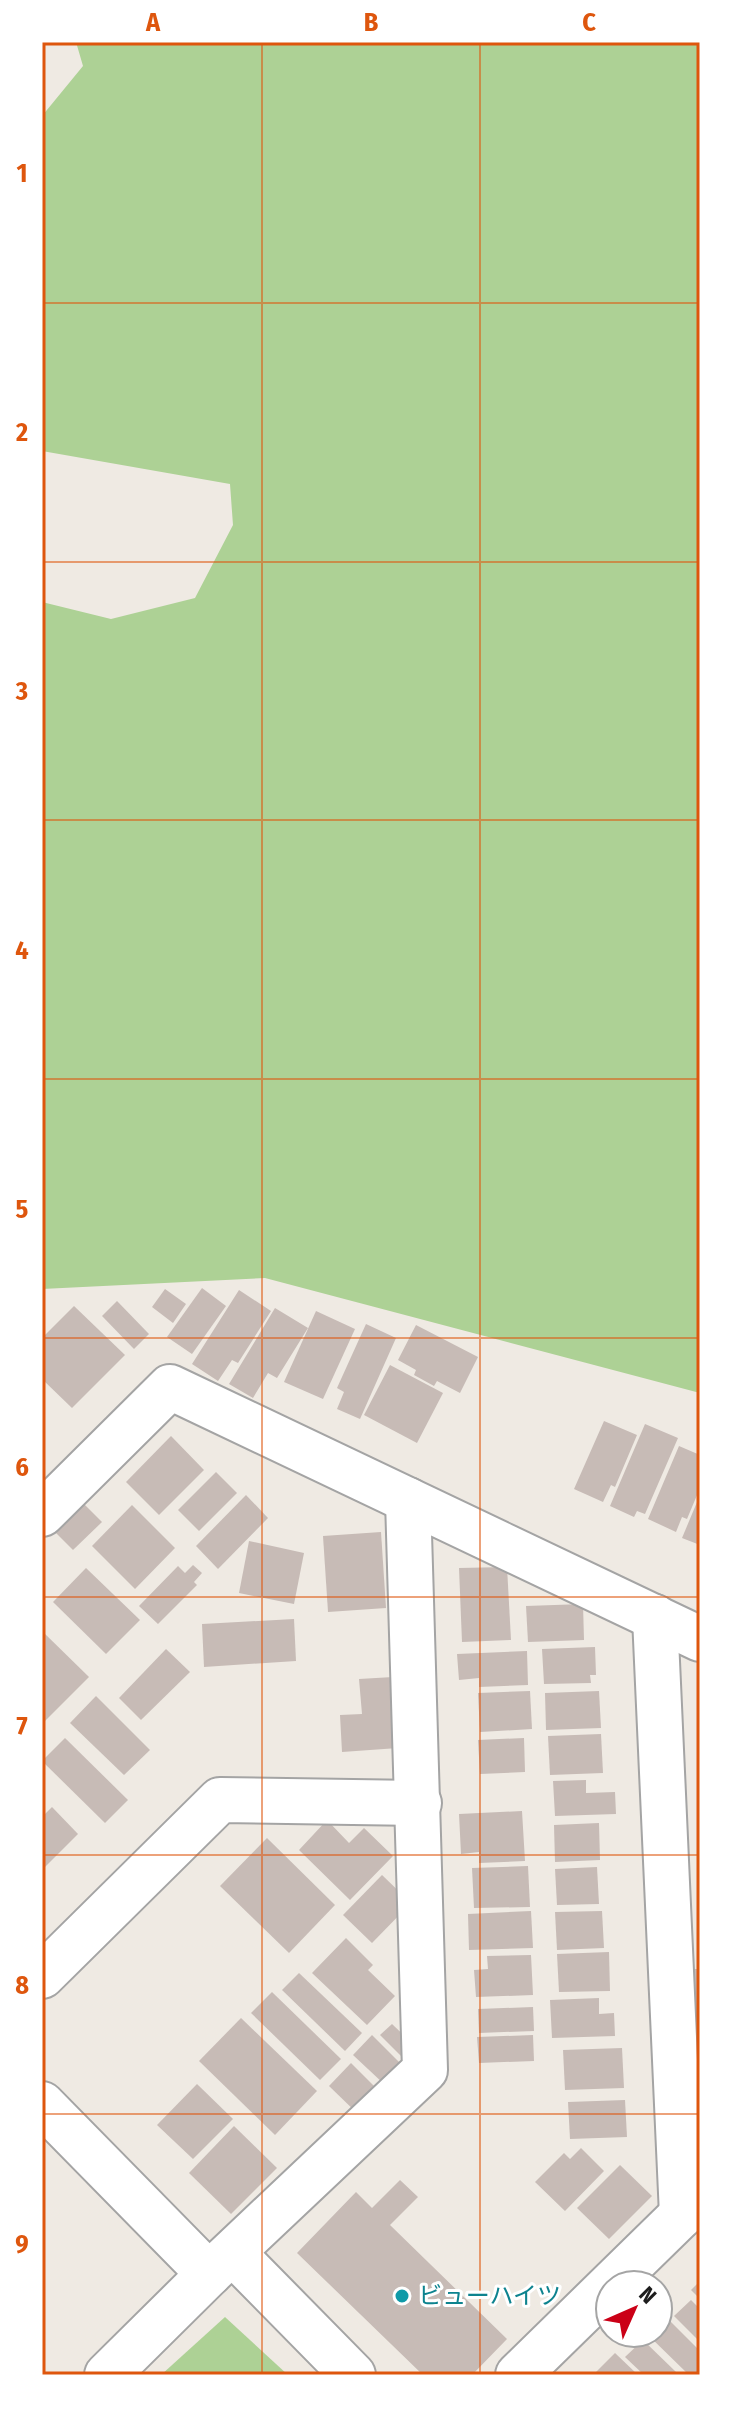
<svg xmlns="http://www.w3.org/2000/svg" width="742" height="2417" font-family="'Fira Sans Condensed','Noto Sans JP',sans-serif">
<rect width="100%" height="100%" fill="#efeae3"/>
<g fill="#add195">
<polygon points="76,42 700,42 700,1393 265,1278 42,1289 42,602 111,619 195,598 233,525 230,484 42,451 42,116 83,66"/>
<polygon points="225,2317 288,2375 161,2375"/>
</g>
<g fill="#c7bbb6">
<polygon points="202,1288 226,1306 192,1354 167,1337"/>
<polygon points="165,1289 186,1304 173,1323 152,1307"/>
<polygon points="239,1290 271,1311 238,1363 232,1360 218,1381 192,1364"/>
<polygon points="117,1301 149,1334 134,1349 102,1316"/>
<polygon points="74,1306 125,1355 72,1408 42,1379 42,1338"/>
<polygon points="275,1308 308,1328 277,1378 268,1373 253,1398 229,1384"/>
<polygon points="316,1311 355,1329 323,1399 284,1382"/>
<polygon points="366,1324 396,1338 360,1419 337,1409 344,1392 337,1388"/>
<polygon points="416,1325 478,1357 460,1393 437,1381 434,1386 414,1375 416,1370 398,1360"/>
<polygon points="390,1365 443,1393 417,1443 364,1415"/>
<polygon points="604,1421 637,1435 615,1487 611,1485 603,1502 574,1489"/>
<polygon points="645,1424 678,1438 645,1514 637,1511 634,1517 610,1506"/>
<polygon points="171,1436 204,1470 159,1515 126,1482"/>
<polygon points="679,1446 700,1455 700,1488 687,1519 682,1517 676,1532 648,1519"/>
<polygon points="216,1472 237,1493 199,1531 178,1510"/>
<polygon points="246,1495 268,1518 218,1569 196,1546"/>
<polygon points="700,1495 700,1545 682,1538"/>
<polygon points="83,1503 102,1522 73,1550 54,1531"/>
<polygon points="132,1505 175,1548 135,1589 92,1546"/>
<polygon points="381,1532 386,1608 328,1612 323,1536"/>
<polygon points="249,1541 304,1553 294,1604 239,1593"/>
<polygon points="193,1565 202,1573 194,1582 197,1585 158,1624 139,1606 178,1566 185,1573"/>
<polygon points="507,1567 511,1640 462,1642 459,1568"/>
<polygon points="86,1568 140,1620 106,1654 53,1602"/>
<polygon points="583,1604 584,1640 528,1642 526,1606"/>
<polygon points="294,1619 296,1661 204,1667 202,1624"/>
<polygon points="42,1631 89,1677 42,1724"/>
<polygon points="595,1647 596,1675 590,1675 591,1683 544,1684 542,1649"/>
<polygon points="166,1649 190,1672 141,1720 119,1698"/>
<polygon points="527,1651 528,1685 479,1687 479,1678 459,1680 457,1654"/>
<polygon points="393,1677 398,1748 342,1752 340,1715 362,1714 359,1679"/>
<polygon points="530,1691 532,1729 480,1732 478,1693"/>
<polygon points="599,1691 601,1728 546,1730 545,1693"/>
<polygon points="96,1696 150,1750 124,1775 70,1723"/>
<polygon points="601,1734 603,1773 550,1775 548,1736"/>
<polygon points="65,1738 128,1800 105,1823 42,1761"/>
<polygon points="524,1738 525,1772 480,1774 478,1740"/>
<polygon points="586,1780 586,1793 615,1792 616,1814 555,1816 553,1781"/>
<polygon points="52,1807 78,1834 42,1870 42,1817"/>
<polygon points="522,1811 525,1861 479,1863 479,1852 461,1854 459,1814"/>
<polygon points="327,1820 349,1843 364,1828 393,1856 350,1900 299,1850"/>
<polygon points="599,1823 600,1860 555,1862 554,1825"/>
<polygon points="267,1838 335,1905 289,1953 220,1886"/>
<polygon points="528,1866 530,1907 474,1908 472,1868"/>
<polygon points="597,1867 599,1904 557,1905 555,1869"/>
<polygon points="382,1875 411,1903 372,1943 343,1915"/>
<polygon points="531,1911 533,1948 469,1950 468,1914"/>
<polygon points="602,1911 604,1948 557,1950 555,1912"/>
<polygon points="346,1938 373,1965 368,1970 395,1996 367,2025 312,1973"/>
<polygon points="609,1952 610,1991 559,1992 557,1954"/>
<polygon points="531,1955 533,1995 476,1997 474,1970 488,1969 487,1956"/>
<polygon points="692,1969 700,1969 700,2057 698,2057"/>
<polygon points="299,1973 362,2033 345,2051 282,1990"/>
<polygon points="272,1992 341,2059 320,2080 251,2013"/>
<polygon points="599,1998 599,2014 614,2013 615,2036 552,2038 550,2000"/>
<polygon points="533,2007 534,2031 479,2033 478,2009"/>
<polygon points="241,2018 317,2091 275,2135 199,2061"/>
<polygon points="392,2024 414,2045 402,2057 380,2035"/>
<polygon points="372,2035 402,2065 384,2084 353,2055"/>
<polygon points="533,2035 534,2061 479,2063 477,2037"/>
<polygon points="622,2048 624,2088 565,2090 563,2050"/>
<polygon points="351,2063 381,2093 359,2115 329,2086"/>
<polygon points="197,2084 233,2119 193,2159 157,2125"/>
<polygon points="625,2100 627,2137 570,2139 568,2102"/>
<polygon points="234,2126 277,2168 231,2214 189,2173"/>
<polygon points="581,2148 604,2171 565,2211 535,2182 564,2153 570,2159"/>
<polygon points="620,2165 652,2196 609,2239 577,2208"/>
<polygon points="400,2180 418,2197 390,2225 507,2339 472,2375 423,2375 297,2253 356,2192 372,2208"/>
<polygon points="700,2281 700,2299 691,2290"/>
<polygon points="691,2300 700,2309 700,2342 674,2316"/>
<polygon points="663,2314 700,2351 700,2375 689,2375 646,2333 658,2333 658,2320"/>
<polygon points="643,2340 676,2372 673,2375 644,2375 625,2357"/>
<polygon points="615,2353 638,2375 599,2375 596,2372"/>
</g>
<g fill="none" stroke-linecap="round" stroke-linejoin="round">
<defs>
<g id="street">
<polyline points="42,1514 170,1387 700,1639"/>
<polyline points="655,1617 682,2215"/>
<polyline points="42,1976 220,1800 419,1803"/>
<polyline points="42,2104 209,2274"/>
<polyline points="233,2253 353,2375"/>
<polyline points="107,2375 209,2274 425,2070 408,1500"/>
<polyline points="518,2375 700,2197"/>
</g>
</defs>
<use href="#street" stroke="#a4a4a4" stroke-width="48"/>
<use href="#street" stroke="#fff" stroke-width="44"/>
</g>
<path fill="none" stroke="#de560d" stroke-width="2" stroke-opacity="0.55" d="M262,42V2375M480,42V2375M42,303H700M42,562H700M42,820H700M42,1079H700M42,1338H700M42,1597H700M42,1855H700M42,2114H700"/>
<circle fill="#0f9aa8" stroke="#fff" stroke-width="3" cx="402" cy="2296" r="8"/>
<g text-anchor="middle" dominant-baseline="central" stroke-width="6" stroke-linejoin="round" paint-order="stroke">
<g font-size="24" fill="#0d838f" stroke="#fff" text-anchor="start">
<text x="418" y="2296">ビューハイツ</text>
</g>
</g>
<rect width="742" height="2417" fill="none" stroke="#ffffff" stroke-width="88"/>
<g transform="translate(634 2309) rotate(45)"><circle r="38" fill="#ffffff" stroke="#a5a5a5" stroke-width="2"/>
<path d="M0-6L14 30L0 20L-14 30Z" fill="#cb0017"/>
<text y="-12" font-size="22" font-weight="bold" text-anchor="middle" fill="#1d1d1d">N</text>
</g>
<rect x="44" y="44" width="654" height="2329" fill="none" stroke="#de560d" stroke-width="3"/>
<g font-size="26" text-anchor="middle" font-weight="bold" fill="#de560d">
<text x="153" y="31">A</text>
<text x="371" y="31">B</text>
<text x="589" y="31">C</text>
<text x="22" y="182">1</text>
<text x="22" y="441">2</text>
<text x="22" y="700">3</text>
<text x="22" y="959">4</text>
<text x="22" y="1218">5</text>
<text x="22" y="1476">6</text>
<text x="22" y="1735">7</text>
<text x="22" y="1994">8</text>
<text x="22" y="2253">9</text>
</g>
</svg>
